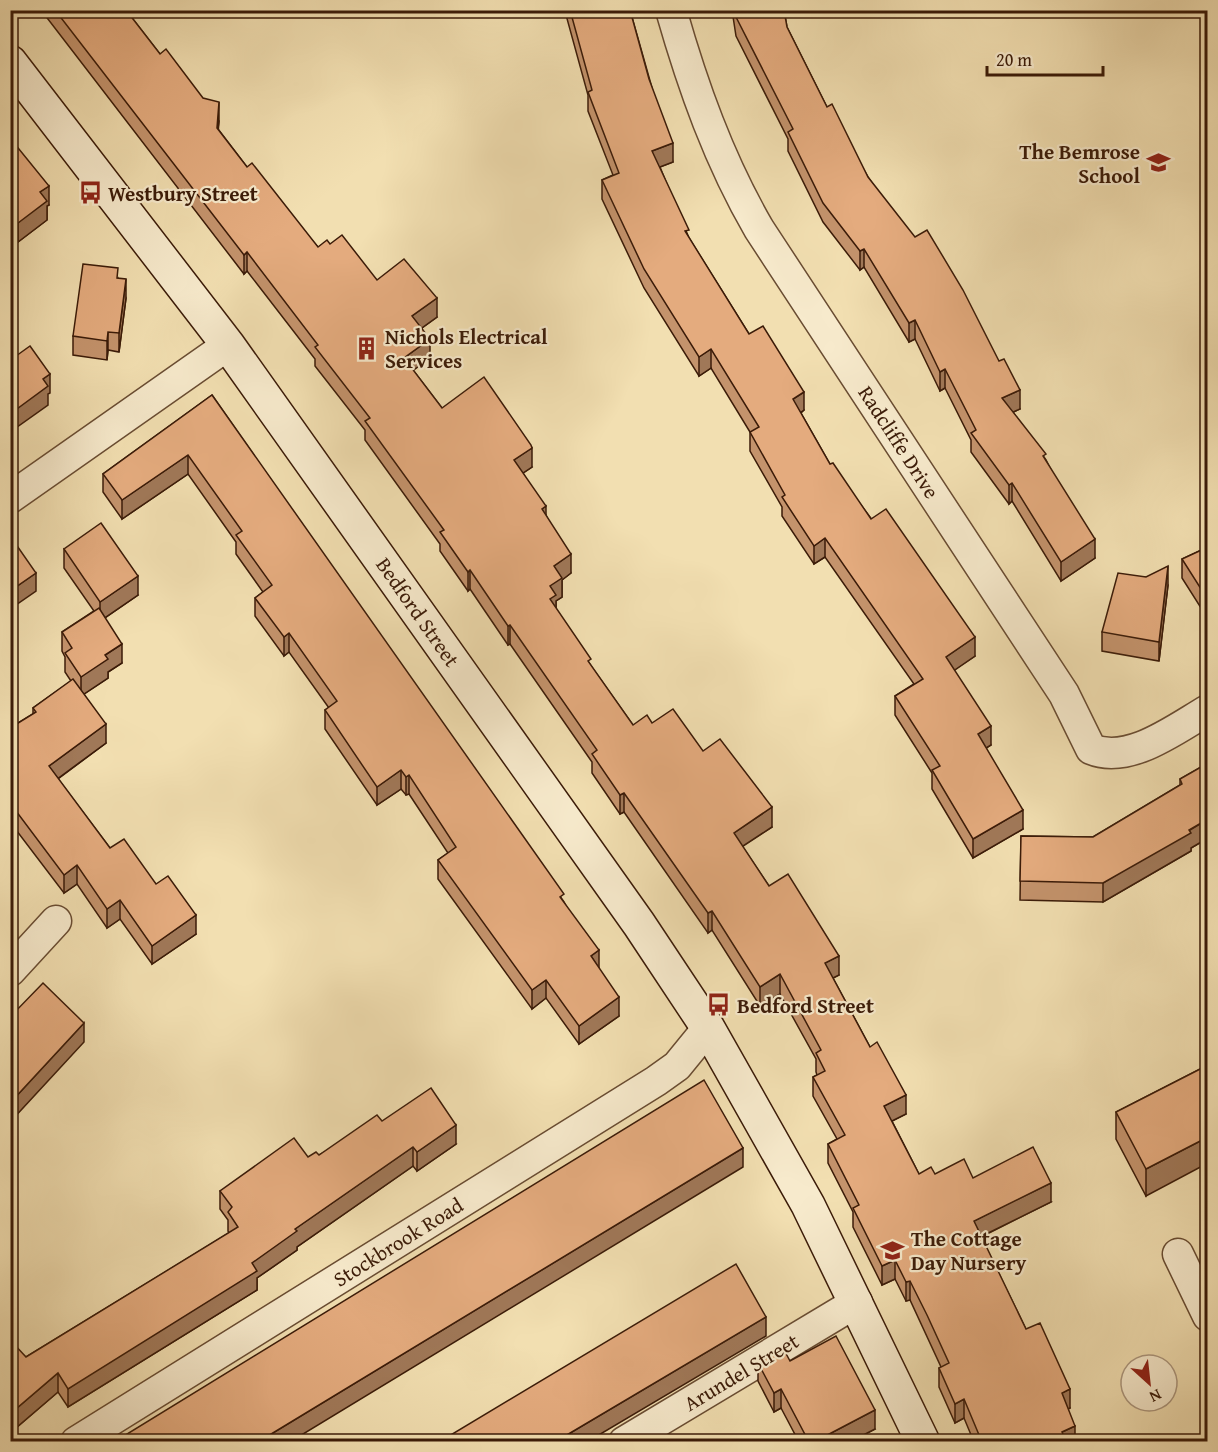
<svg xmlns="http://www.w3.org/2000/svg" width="1218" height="1452" font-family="'Gentium Book Plus',serif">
<rect width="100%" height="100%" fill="#f2dfb1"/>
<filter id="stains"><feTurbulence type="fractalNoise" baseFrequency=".00333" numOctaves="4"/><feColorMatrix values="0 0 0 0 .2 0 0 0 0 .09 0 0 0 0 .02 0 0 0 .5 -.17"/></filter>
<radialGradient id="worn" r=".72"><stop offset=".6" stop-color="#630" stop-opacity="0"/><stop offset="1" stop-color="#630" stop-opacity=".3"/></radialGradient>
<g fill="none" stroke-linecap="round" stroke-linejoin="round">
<defs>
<g id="street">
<path d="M671,10C693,87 719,160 759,229L1064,694L1091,749C1129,765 1175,729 1208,710"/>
<polyline points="10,498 228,345"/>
<polyline points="10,971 56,921"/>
<polyline points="1178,1254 1208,1316"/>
<polyline points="76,1442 656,1081 677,1066 708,1028"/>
<polyline points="624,1442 857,1302"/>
</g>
<polyline id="secondary" points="10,62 228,345 639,924 708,1028 808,1205 923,1442"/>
</defs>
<use href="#street" stroke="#694c32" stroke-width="33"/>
<use href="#secondary" stroke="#3b1b08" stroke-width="36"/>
<use href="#street" stroke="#f7eacc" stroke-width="30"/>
<use href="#secondary" stroke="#f7eacc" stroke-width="33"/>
</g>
<g fill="#c4936c" stroke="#3b1b08" stroke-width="1.5">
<polygon points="41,10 126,10 160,54 219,121 218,129 247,167 318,247 330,244 377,280 437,317 422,328 430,358 413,370 442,408 532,467 523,473 546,515 571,573 562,580 562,597 556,601 556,609 591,666 633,725 652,723 703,751 772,827 742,846 769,886 839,975 833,978 906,1114 892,1121 919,1174 973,1178 1051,1202 981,1237 1026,1329 1070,1408 1068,1409 1075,1442 974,1442 964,1418 955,1423 939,1387 939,1368 941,1367 910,1300 906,1301 895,1279 882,1285 853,1227 853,1212 828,1163 828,1144 837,1139 813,1096 813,1077 817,1075 816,1072 816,1059 780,994 760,1006 712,930 708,933 624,812 620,814 592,773 592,762 510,644 508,645 470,589 468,591 440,551 440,544 365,440 365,430 315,366 315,359 247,271 244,274"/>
<polygon points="566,10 630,10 673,162 660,167 689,238 749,334 804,410 801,413 830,464 975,656 954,670 991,745 986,748 1023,829 973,858 932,789 932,773 895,715 895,696 914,684 825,557 814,564 782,516 782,507 750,451 750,432 711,368 699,376 644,288 602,199 602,180 613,175 588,111 588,95 566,15"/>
<polygon points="732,10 784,10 787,27 827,107 868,177 1020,409 1013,412 1046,460 1095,558 1061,581 1012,501 1009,504 971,452 971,440 945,388 940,391 915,339 909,342 864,267 860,270 823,222 788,151 788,139 736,36"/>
<polygon points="1197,10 1208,10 1208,27"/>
<polygon points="10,138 49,205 47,206 47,220 18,242 10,232"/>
<polygon points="118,278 126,298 119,352 108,350 107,360 73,355 73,336"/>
<polygon points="212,395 564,902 599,969 619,1016 579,1044 546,998 532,1009 438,879 438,860 448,853 409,794 406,795 401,789 377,805 325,729 325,710 329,708 289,652 284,656 255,616 255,598 263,592 236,554 236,542 188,474 122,519 103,492 103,474"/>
<polygon points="1208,547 1208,619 1182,578 1182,559"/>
<polygon points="64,549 138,595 105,618 122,663 108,672 108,678 84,694 106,743 58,779 110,848 156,884 196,934 152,964 120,919 107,928 77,884 64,893 10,822 10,728 33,714 33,708 71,681 65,672 65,657 62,651 62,632 94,611 64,568"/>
<polygon points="1146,577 1168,585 1159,661 1102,651 1102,632"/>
<polygon points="1208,763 1208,838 1191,848 1191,851 1103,902 1020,900 1021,836 1093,837 1180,785 1180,779"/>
<polygon points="1208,993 1208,1036 1201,1023 1201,996"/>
<polygon points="1208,1065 1146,1196 1116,1139 1116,1112"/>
<polygon points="382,1121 456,1144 417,1171 413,1166 297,1247 297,1250 257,1278 257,1290 68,1407 58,1392 10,1433 10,1345 26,1357 229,1233 228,1231 228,1220 220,1209 220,1191 308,1157 319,1155"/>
<polygon points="790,1361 875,1429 850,1442 799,1442 781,1408 774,1412 758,1381 758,1363"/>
</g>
<g fill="#a07858" stroke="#3b1b08" stroke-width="1.5">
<polygon points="219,102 219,121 217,147 217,128"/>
<polygon points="673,143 673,162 652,170 652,151"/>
<polygon points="49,186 49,205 47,206 47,220 18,242 18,223 40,192"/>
<polygon points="864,249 864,267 860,270 860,251"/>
<polygon points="247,252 247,271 244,274 244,255"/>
<polygon points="126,279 126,298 119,352 119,333"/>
<polygon points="437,298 437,317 412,335 412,316"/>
<polygon points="915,320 915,339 909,342 909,323"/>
<polygon points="108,332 108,350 107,360 107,341"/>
<polygon points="430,339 430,358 404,377 404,358"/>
<polygon points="711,349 711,368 699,376 699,357"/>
<polygon points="945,369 945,388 940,391 940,372"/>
<polygon points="50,374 50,393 48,394 48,405 10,432 10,414 43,379"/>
<polygon points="1020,390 1020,409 1002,417 1002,398"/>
<polygon points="804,392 804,410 793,418 793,399"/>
<polygon points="532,448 532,467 514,479 514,460"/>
<polygon points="188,455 188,474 122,519 122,500"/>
<polygon points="1012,483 1012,501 1009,504 1009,485"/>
<polygon points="546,506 546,525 542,509"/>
<polygon points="825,538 825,557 814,564 814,546"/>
<polygon points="1095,539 1095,558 1061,581 1061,562"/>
<polygon points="571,554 571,573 562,580 562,597 556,601 556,614 550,618 550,586 554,566"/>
<polygon points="1168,566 1168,585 1159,661 1159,642"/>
<polygon points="470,570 470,589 468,591 468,572"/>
<polygon points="36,573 36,591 10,609 10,591"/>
<polygon points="138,576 138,595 100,621 100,602"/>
<polygon points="510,625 510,644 508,645 508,626"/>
<polygon points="289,633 289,652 284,656 284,637"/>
<polygon points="975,637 975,656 946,676 946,657"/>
<polygon points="122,644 122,663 108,672 108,678 81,696 81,677 105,655"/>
<polygon points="106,724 106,743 49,785 49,766"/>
<polygon points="991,726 991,745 978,753 978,734"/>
<polygon points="401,770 401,789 377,805 377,787"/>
<polygon points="409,775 409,794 406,795 406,777"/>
<polygon points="624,793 624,812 620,814 620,795"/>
<polygon points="772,807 772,827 734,852 734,833"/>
<polygon points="1023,810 1023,829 973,858 973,839"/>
<polygon points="1208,819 1208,838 1191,848 1191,851 1103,902 1103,883"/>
<polygon points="77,865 77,884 64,893 64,875"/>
<polygon points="120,900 120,919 107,928 107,909"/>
<polygon points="712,911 712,930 708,933 708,913"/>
<polygon points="17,912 17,931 10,938 10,920"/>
<polygon points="196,915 196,934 152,964 152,946"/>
<polygon points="599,950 599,969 591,956"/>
<polygon points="839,956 839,975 825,982 825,963"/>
<polygon points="780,974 780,994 760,1006 760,987"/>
<polygon points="546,980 546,998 532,1009 532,990"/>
<polygon points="619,997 619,1016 579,1044 579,1026"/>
<polygon points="84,1023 84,1042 10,1122 10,1103"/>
<polygon points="906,1095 906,1114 884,1125 884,1106"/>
<polygon points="456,1125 456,1144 417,1171 417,1152"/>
<polygon points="1208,1137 1208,1163 1146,1196 1146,1169"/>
<polygon points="413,1147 413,1166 297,1247 297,1250 257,1278 257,1290 68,1407 68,1389 295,1229"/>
<polygon points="743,1148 743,1167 290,1442 258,1442"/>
<polygon points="1051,1183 1051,1202 974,1240 974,1221"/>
<polygon points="895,1260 895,1279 882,1285 882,1266"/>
<polygon points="910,1281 910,1300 906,1301 906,1282"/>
<polygon points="766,1317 766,1336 587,1442 555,1442"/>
<polygon points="58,1373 58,1392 10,1433 10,1414"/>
<polygon points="781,1389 781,1408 774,1412 774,1393"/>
<polygon points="1070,1389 1070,1408 1062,1412 1062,1393"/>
<polygon points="964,1399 964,1418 955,1423 955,1404"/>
<polygon points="875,1410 875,1429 850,1442 814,1442"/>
<polygon points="1075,1426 1075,1442 1062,1442 1062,1432"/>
</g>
<g fill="#e4ab7e" stroke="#3b1b08" stroke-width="1.5">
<polygon points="55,10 126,10 160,54 166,49 203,98 219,102 217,128 247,167 252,163 318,247 327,240 330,244 342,235 377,280 404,259 437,298 412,316 430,339 404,358 442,408 484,377 531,445 532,448 514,460 546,506 542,509 571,554 554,566 562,578 550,586 556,595 550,599 591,659 588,661 633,725 647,715 652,723 673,709 703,751 720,739 772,807 734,833 769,886 788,874 839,956 825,963 870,1047 877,1042 906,1095 884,1106 919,1174 931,1167 935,1174 964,1159 973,1178 1033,1147 1051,1183 974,1221 1026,1329 1040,1323 1070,1389 1062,1393 1075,1426 1062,1432 1066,1442 982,1442 964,1399 955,1404 939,1368 949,1363 927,1315 910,1281 906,1282 895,1260 882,1266 853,1208 859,1205 828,1144 845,1135 813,1077 825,1071 816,1053 821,1050 780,974 760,987 712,911 708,913 624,793 620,795 592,754 597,750 510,625 508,626 470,570 468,572 440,532 444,530 365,421 370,418 315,347 318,345 247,252 244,255"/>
<polygon points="570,10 630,10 649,79 673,143 652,151 689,230 685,231 749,334 763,326 804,392 793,399 830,464 833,463 871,519 886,509 975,637 946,657 991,726 978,734 1023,810 973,839 932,770 940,766 895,696 923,679 825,538 814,546 782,497 785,495 750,432 759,427 711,349 699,357 644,269 602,180 619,173 588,92 592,90"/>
<polygon points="735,10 784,10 787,27 827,107 832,104 868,177 915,237 927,230 963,290 999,361 1004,359 1020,390 1002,398 1046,454 1043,456 1095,539 1061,562 1012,483 1009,485 971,433 976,430 945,369 940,372 915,320 909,323 864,249 860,251 823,203 788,132 793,129 736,17"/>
<polygon points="10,138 49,186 40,192 47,201 18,223 10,213"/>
<polygon points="83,264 118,268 117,278 126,279 119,333 108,332 107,341 73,336"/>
<polygon points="30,346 50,374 43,379 48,386 10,414 10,347 16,356"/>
<polygon points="212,395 564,894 560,897 599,950 591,956 619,997 579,1026 546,980 532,990 438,860 456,847 409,775 406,777 401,770 377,787 325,710 337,701 289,633 284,637 255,598 272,585 236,535 242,531 188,455 122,500 103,474"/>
<polygon points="101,523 138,576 100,602 64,549"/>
<polygon points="13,540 36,573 10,591 10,542"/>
<polygon points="1208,547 1208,600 1182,559"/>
<polygon points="1168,566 1159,642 1102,632 1118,573 1146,577"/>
<polygon points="99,608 122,644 105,655 108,659 81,677 65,653 72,648 62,632"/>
<polygon points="73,679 106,724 49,766 110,848 124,839 156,884 168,876 196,915 152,946 120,900 107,909 77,865 64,875 10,803 10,728 36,712 33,708"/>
<polygon points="1208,763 1208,819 1189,830 1191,833 1103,883 1020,881 1021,836 1093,837 1182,784 1180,779"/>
<polygon points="10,906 17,912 10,920"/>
<polygon points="43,983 84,1023 10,1103 10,1017"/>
<polygon points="1208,993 1208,1009 1201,996"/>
<polygon points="1208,1065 1208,1137 1146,1169 1116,1112"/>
<polygon points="704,1080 743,1148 258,1442 114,1442"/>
<polygon points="431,1088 456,1125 417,1152 413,1147 295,1229 297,1231 252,1263 257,1271 68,1389 58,1373 10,1414 10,1345 13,1343 26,1357 238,1227 228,1212 232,1207 220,1191 294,1138 308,1157 316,1152 319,1155 377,1115 382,1121"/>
<polygon points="736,1264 766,1317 555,1442 439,1442"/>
<polygon points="836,1336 875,1410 814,1442 809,1442 781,1389 774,1393 758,1363 783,1348 790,1361"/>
</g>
<defs>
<symbol id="school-bare" viewBox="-9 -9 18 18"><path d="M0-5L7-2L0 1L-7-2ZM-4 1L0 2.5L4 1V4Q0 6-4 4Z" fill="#8f2418" stroke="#f7eacc" stroke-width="2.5" paint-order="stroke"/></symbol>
<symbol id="bus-bare" viewBox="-9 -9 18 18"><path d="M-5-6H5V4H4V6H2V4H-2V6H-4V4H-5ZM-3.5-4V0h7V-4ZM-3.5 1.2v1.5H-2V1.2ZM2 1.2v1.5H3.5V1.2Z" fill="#8f2418" stroke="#f7eacc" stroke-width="2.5" paint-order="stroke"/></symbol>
<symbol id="building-bare" viewBox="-9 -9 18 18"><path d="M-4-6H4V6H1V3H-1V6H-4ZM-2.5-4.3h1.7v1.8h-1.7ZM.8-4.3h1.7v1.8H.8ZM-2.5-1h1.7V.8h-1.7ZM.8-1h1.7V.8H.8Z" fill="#8f2418" stroke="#f7eacc" stroke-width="2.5" paint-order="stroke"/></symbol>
</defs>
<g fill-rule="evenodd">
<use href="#school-bare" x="1142" y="146" width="33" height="33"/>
<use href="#bus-bare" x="74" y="176" width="33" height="33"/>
<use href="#building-bare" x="350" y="332" width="33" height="33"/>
<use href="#bus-bare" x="702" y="988" width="33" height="33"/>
<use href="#school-bare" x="876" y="1234" width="33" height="33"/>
</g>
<g text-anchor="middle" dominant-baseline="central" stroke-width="4.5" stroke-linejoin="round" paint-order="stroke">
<g font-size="21" font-weight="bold" fill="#3b1b08" stroke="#f7eacc" text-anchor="start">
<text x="1140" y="151" text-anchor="end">The Bemrose<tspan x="1140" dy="24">School</tspan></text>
<text x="108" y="193">Westbury Street</text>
<text x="385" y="336">Nichols Electrical<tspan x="385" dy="24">Services</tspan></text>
<text x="737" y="1005">Bedford Street</text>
<text x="911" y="1238">The Cottage<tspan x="911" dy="24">Day Nursery</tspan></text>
</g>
<g font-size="21" fill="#3b1b08" stroke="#f7eacc">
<text transform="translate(899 442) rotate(57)">Radcliffe Drive</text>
<text transform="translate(418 612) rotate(55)">Bedford Street</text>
<text transform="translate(398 1242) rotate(-32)">Stockbrook Road</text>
<text transform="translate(741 1372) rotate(-31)">Arundel Street</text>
</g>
</g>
<rect width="1218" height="1452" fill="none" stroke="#f2dfb1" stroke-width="36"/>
<rect x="12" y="12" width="1194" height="1428" fill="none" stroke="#3b1b08" stroke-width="3"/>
<rect x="18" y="18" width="1182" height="1416" fill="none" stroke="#3b1b08" stroke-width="1.5"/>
<g transform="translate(1149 1383) rotate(153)"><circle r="28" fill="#f7eacc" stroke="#ac977e" stroke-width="1.5"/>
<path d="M0-4.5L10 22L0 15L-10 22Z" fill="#8f2418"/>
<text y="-9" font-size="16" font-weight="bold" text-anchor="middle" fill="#3b1b08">N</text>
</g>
<path d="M987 66v9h116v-9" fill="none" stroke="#3b1b08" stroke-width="3"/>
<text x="996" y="66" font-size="18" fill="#3b1b08" stroke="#f7eacc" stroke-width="4.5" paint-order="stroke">20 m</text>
<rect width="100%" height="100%" filter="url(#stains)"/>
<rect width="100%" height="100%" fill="url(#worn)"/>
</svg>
